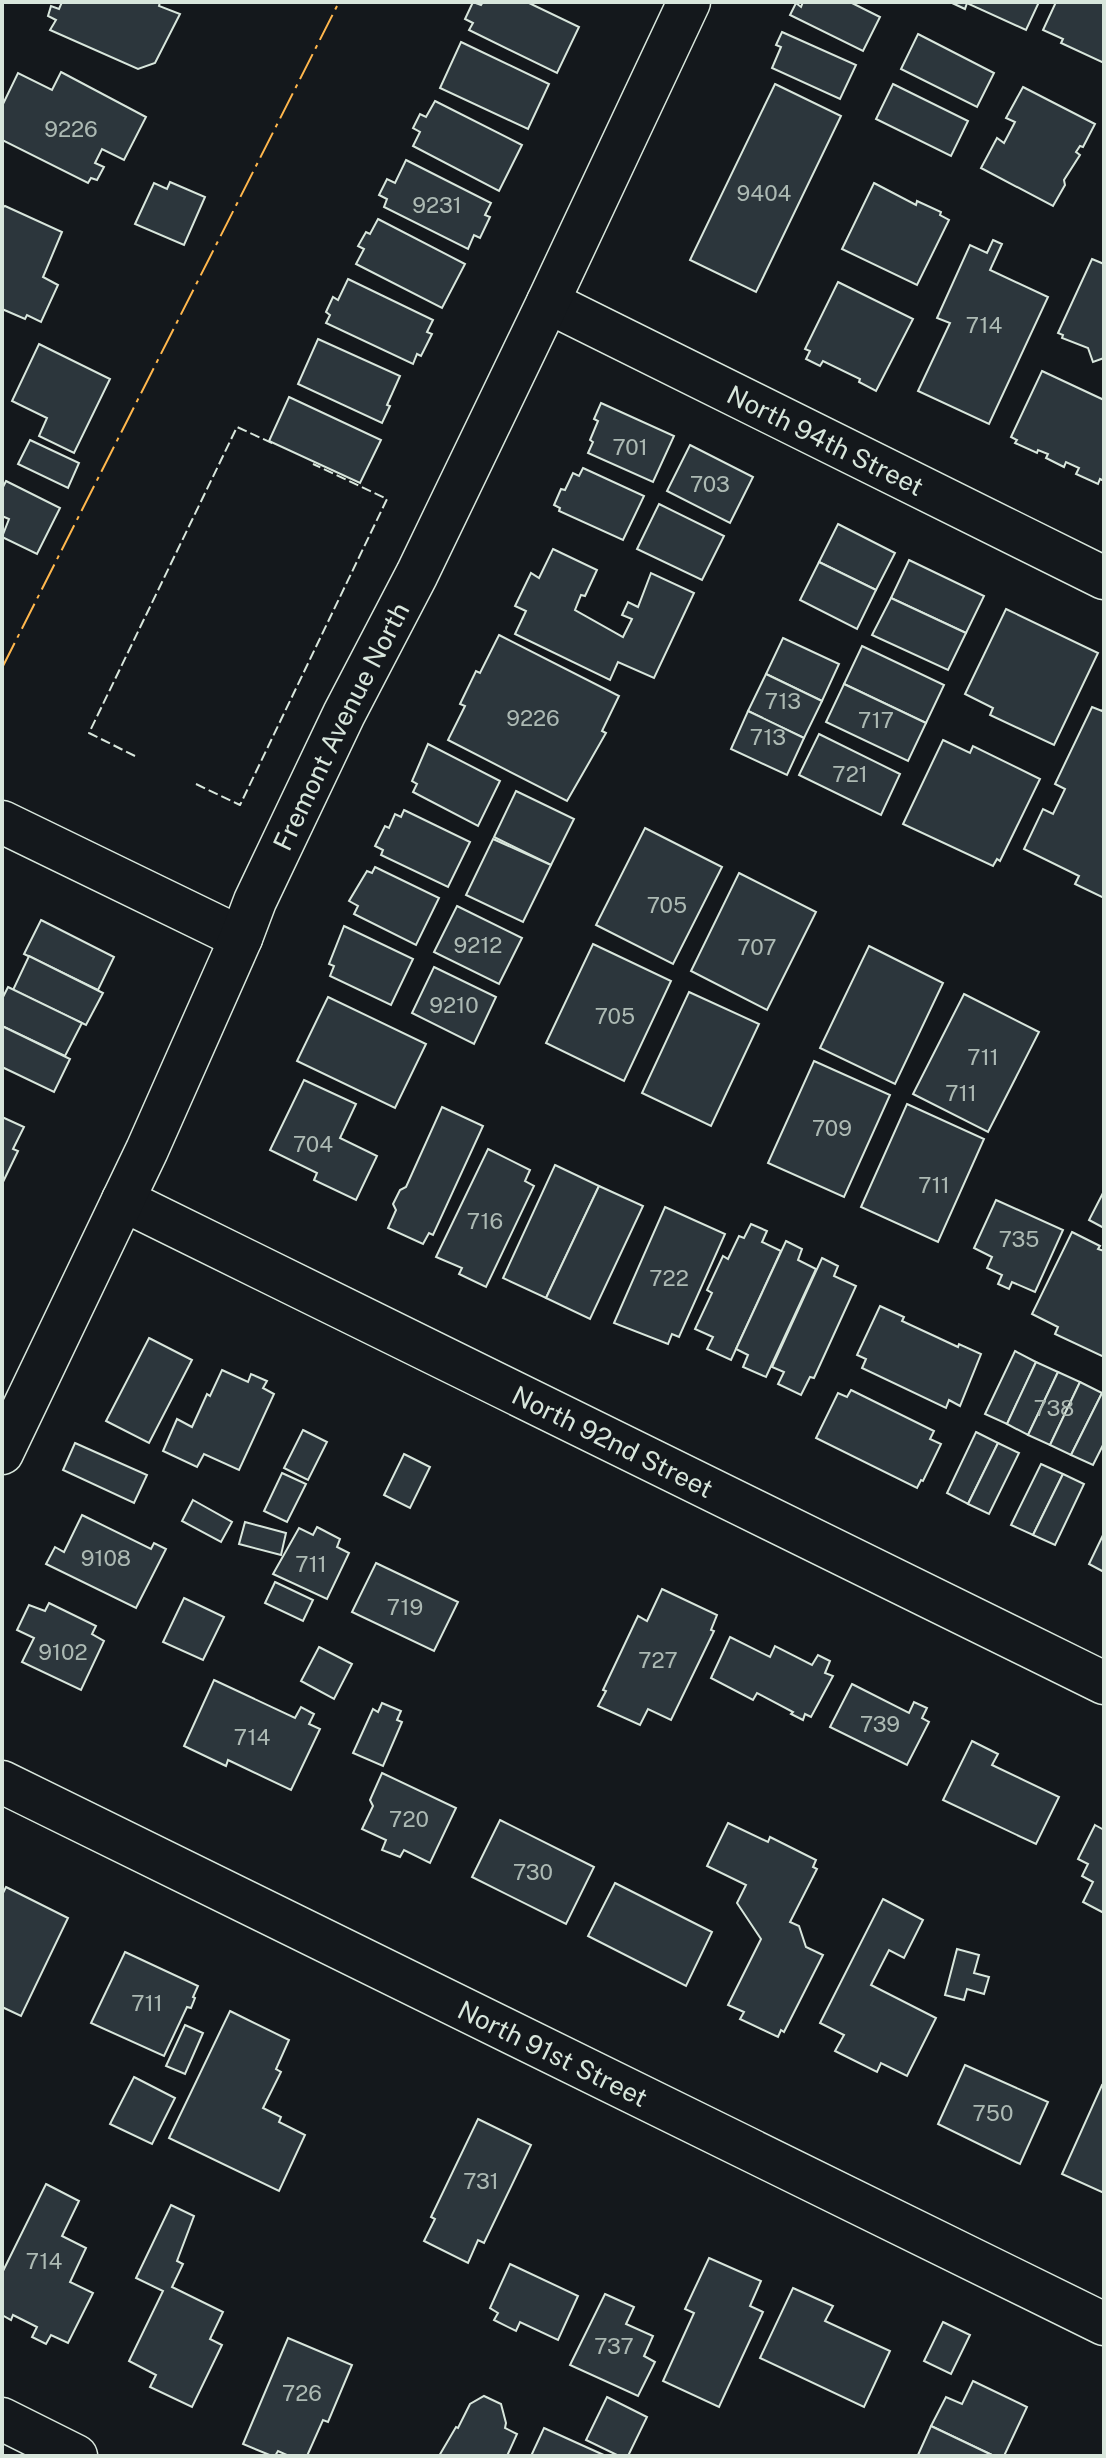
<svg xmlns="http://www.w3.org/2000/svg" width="1106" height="2458" font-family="'Public Sans',sans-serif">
<rect width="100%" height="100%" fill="#14181c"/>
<g fill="#2c363c" stroke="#d8e6dc" stroke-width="2">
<polygon points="62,2 160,2 159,6 180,14 155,63 138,69 50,30 56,20 48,16 51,6 59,9"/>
<polygon points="473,2 481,5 483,2 527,2 579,27 557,73 469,30 473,23 465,19"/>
<polygon points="803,2 850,2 880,17 863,51 790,15 796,3 801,7"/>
<polygon points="950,2 1039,2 1026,30 967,3 965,9"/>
<polygon points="1056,2 1104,2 1104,63 1061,43 1063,39 1043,30"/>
<polygon points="782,32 856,65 840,99 772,68 781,47 776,45"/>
<polygon points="918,34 994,73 977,107 901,69"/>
<polygon points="461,42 549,84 528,129 440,88"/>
<polygon points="61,72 146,117 124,160 102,149 95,163 104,167 97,180 91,178 88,183 2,140 2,106 18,73 52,90"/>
<polygon points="775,84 841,116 756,292 690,260"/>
<polygon points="893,84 968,121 951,156 876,119"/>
<polygon points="1023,87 1095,124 1083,147 1080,146 1076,152 1080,155 1064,180 1065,185 1053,206 981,168 997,138 1004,143 1015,122 1006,118"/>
<polygon points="435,101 522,145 499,191 413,146 420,132 413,128 420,114 426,117"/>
<polygon points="406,160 491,203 485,215 490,217 480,238 474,235 468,249 384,207 387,199 379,195 387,179 395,183"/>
<polygon points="170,182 205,197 184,245 135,224 154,183 167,189"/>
<polygon points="874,183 916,205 917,201 941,212 940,215 949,220 917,285 842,249"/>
<polygon points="5,206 62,232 43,277 58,285 41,322 27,315 25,319 2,309 2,208"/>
<polygon points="378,219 465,264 442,308 356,264 364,249 358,246 366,232 370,234"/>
<polygon points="993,240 1002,244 990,270 1048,297 989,424 918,391 950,323 937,318 970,245 987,253"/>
<polygon points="1092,259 1104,264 1104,358 1093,362 1088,348 1062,338 1063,335 1058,333"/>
<polygon points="348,279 433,320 427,332 432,334 421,356 417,354 413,364 326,323 330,315 326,312 333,297 338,300"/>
<polygon points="838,282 913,319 876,391 859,382 860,379 823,361 820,366 806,359 810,351 805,349"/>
<polygon points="318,339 400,376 387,405 390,406 382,423 298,384"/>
<polygon points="39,344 110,379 74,453 39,436 47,418 12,401"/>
<polygon points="1042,371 1104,400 1104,481 1100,479 1098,484 1076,474 1079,468 1066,462 1064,467 1046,458 1048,454 1038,450 1037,453 1015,443 1017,440 1011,437"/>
<polygon points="289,397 381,440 360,483 269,441"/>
<polygon points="601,403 674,436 653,482 588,453 593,442 590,440 598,421 594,419"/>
<polygon points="30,440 79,463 68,488 18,464"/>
<polygon points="690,445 753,477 730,523 667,491"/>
<polygon points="583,468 644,496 623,540 559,511 560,508 554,505 561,489 565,490 573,473 579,476"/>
<polygon points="6,481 60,508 37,554 2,537 9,519 2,516 2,489"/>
<polygon points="659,504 724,536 702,580 637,549"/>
<polygon points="838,524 895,553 876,590 819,562"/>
<polygon points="553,549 597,570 585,596 581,595 575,610 623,637 632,619 622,615 628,602 638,607 651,573 694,593 654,678 618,662 610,680 515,634 526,611 515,606 531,573 539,578"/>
<polygon points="909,560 984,596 966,633 891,598"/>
<polygon points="819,562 876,590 857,629 800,600"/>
<polygon points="891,598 966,633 948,670 872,635"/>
<polygon points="1006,609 1098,653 1054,745 990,715 993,708 965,694"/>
<polygon points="499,635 619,696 602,731 606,733 567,801 448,740 465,706 460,704 476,671 480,673"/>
<polygon points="783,638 839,664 822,701 766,674"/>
<polygon points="862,646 944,685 926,723 844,684"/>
<polygon points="766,674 822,701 804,738 748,711"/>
<polygon points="844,684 926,723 908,761 826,722"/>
<polygon points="1092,707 1102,711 1104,707 1104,898 1075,884 1079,876 1024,849 1043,809 1053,814 1065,789 1055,784"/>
<polygon points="748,711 804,738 787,775 731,749"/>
<polygon points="819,734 900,774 881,815 799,775"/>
<polygon points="943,740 970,753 973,746 1040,779 1000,861 997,859 993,866 903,824"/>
<polygon points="428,744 500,781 478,826 413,792 417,784 412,781"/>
<polygon points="516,791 574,819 551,865 494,837"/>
<polygon points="404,810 470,842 448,887 381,855 383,850 375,846 385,826 389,828 395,814 401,817"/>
<polygon points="645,828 722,867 673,964 596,925"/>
<polygon points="493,839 551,865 523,922 466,895"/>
<polygon points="375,867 439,898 416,945 354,914 358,906 349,901 367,871 372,873"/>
<polygon points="739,873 816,912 767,1010 691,971"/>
<polygon points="457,906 522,938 499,984 434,952"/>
<polygon points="41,920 114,957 98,990 24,954"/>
<polygon points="344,926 413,959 391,1005 330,976 334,966 329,964"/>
<polygon points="593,944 671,981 624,1081 546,1043"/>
<polygon points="869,946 943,983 895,1084 820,1048"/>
<polygon points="29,956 103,993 86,1025 13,990"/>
<polygon points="434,967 496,997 474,1044 412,1013"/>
<polygon points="8,987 82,1023 65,1056 2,1026 2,999"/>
<polygon points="689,992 759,1024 711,1126 642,1093"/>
<polygon points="964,994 1039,1032 988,1132 913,1094"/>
<polygon points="328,997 426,1044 395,1108 297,1061"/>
<polygon points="2,1026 70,1059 54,1092 2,1067"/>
<polygon points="814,1061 890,1095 844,1197 768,1163"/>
<polygon points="304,1080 356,1104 340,1138 377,1156 356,1200 314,1180 317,1173 270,1150"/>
<polygon points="907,1104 984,1139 938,1242 861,1207"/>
<polygon points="442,1107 483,1126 433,1235 429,1233 423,1244 388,1228 396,1210 393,1204 400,1190 406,1187"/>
<polygon points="2,1117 24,1127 13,1149 18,1151 2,1184"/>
<polygon points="488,1149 530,1170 525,1181 534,1186 486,1287 459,1274 462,1268 436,1257"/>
<polygon points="555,1165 599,1186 546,1298 503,1278"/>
<polygon points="599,1186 643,1206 590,1319 546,1298"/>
<polygon points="1104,1191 1104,1228 1089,1220"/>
<polygon points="996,1200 1063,1230 1035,1292 1012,1282 1009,1289 998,1284 1002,1275 987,1268 992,1257 974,1248"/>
<polygon points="665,1207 725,1234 679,1337 672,1334 668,1344 614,1323"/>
<polygon points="751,1224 767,1231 762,1242 781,1251 731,1360 707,1349 713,1337 695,1329 712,1293 707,1290 723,1256 728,1259 739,1236 744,1238"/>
<polygon points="1072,1232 1100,1246 1098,1249 1104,1251 1104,1357 1055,1334 1058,1327 1032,1314"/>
<polygon points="786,1241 802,1249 798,1260 816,1269 766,1377 743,1367 748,1355 736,1349"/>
<polygon points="822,1258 838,1266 834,1276 856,1286 814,1378 810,1377 801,1395 778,1384 784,1372 772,1367"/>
<polygon points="880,1306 904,1317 902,1321 958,1347 959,1344 981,1354 960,1406 949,1400 946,1408 862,1368 866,1359 857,1355"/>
<polygon points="149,1338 192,1360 149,1443 106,1421"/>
<polygon points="1015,1351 1036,1362 1007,1424 985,1414"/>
<polygon points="1036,1362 1058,1372 1028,1435 1007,1424"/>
<polygon points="222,1370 248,1382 251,1374 267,1381 263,1388 274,1394 239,1470 204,1454 197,1467 163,1451 177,1419 192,1427 207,1394 210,1396"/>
<polygon points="1058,1372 1080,1382 1050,1445 1028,1435"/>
<polygon points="1080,1382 1102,1393 1071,1455 1050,1445"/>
<polygon points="851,1390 934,1431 930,1439 941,1444 923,1481 921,1480 917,1488 816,1438 838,1393 847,1397"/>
<polygon points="1102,1393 1104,1394 1104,1443 1093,1465 1071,1455"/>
<polygon points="303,1430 327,1442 308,1480 284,1468"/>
<polygon points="976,1432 998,1443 968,1504 947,1493"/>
<polygon points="75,1443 147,1475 134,1503 63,1470"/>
<polygon points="998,1443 1019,1453 989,1514 968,1504"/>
<polygon points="404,1454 430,1467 410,1508 384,1495"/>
<polygon points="1041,1464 1063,1474 1033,1535 1011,1525"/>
<polygon points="282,1473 306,1484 287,1522 264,1511"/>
<polygon points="1063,1474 1084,1484 1055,1545 1033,1535"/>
<polygon points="193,1500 232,1522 221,1542 182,1521"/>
<polygon points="82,1515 151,1549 154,1543 166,1549 136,1608 46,1564 55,1547 64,1552"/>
<polygon points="245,1522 286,1533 281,1555 239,1544"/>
<polygon points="317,1527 340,1539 337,1547 349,1553 327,1599 273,1574 299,1528 313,1535"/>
<polygon points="1104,1533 1104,1572 1089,1564"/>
<polygon points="376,1563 458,1602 434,1651 352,1612"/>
<polygon points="275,1582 313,1600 303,1621 265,1603"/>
<polygon points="662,1589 717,1615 711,1630 714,1631 671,1720 648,1709 640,1725 598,1706 606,1691 603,1690 638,1616 647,1621"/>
<polygon points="184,1598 224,1617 203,1660 163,1642"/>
<polygon points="49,1603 96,1626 92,1634 104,1641 81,1690 22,1662 34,1638 17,1630 29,1605 45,1611"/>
<polygon points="730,1637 770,1657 775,1646 812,1665 818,1655 830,1661 825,1673 833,1676 811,1717 805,1714 803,1720 791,1714 793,1712 757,1693 753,1700 711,1678"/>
<polygon points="319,1647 352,1664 334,1699 301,1681"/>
<polygon points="214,1680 295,1718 301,1707 314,1714 309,1724 320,1729 291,1790 228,1760 226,1766 184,1746"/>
<polygon points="852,1684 909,1713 914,1702 927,1708 922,1718 929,1722 907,1765 830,1727"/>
<polygon points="382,1703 401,1711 397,1720 402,1722 383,1766 353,1753 373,1709 378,1712"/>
<polygon points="972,1741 998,1754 992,1765 1059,1797 1036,1844 943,1800"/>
<polygon points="382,1773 456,1808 430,1863 404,1850 400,1857 382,1850 386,1840 362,1829 373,1806 370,1800"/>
<polygon points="500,1820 594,1867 566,1924 472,1877"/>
<polygon points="728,1823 768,1842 770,1837 816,1860 813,1867 817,1869 790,1922 799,1926 806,1947 823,1955 784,2032 781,2030 778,2037 740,2019 744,2012 728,2005 761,1939 737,1903 746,1885 707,1866"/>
<polygon points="1095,1825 1104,1830 1104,1913 1083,1902 1093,1882 1082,1876 1088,1864 1078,1859"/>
<polygon points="615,1883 712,1932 686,1986 588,1936"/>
<polygon points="6,1887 68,1918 21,2016 2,2007 2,1895"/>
<polygon points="883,1899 923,1920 904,1958 889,1950 871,1985 936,2018 907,2076 881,2063 877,2072 835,2051 844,2035 820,2023"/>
<polygon points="957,1949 979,1955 974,1973 989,1977 984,1994 967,1989 964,2000 945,1995"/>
<polygon points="125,1952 198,1986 193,1997 195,1998 191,2008 187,2007 164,2056 91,2023"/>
<polygon points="230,2011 289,2040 276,2069 281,2072 263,2108 281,2117 279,2122 305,2135 279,2191 169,2138"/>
<polygon points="185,2025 203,2033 185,2074 166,2066"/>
<polygon points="965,2065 1048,2102 1020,2164 938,2124"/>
<polygon points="134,2077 175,2098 152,2144 110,2124"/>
<polygon points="1102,2085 1104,2086 1104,2193 1062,2174"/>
<polygon points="478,2119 531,2145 484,2243 478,2240 468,2263 424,2241 435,2219 431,2217"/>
<polygon points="46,2184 79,2201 62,2236 86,2248 70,2282 93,2293 68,2343 51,2335 46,2344 32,2337 37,2327 13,2315 11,2320 2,2315 2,2273"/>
<polygon points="171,2205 194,2216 177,2261 183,2264 172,2287 223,2312 210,2339 222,2345 192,2407 150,2387 156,2375 129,2361 163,2291 136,2278"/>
<polygon points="709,2258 761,2281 750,2306 763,2312 719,2407 663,2381 694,2313 685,2309"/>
<polygon points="510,2264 578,2296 558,2340 520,2322 516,2331 494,2320 498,2313 490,2308"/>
<polygon points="793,2288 833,2306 825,2321 890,2351 864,2407 760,2358"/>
<polygon points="605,2294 634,2307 626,2324 653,2336 644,2356 655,2362 638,2396 570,2365"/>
<polygon points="943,2322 970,2335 951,2374 924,2361"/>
<polygon points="288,2338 352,2365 328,2422 323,2420 307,2456 289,2456 278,2451 275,2456 272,2456 243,2444"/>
<polygon points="973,2381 1027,2407 1004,2456 994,2456 931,2426 946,2397 962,2404"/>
<polygon points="484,2396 501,2404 506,2423 505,2428 517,2434 507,2456 439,2456 456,2427 458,2428 470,2404"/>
<polygon points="607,2397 647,2417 628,2456 619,2456 586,2440"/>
<polygon points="931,2426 994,2456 921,2456 918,2455"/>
<polygon points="544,2428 606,2456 531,2456"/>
</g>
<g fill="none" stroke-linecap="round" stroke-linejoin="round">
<defs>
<g id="street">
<path id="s1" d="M548,302L1104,578"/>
<polyline points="2,822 241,938"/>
<path id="s2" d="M123,1200L1104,1683"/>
<path id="s3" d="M2,1453L147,1150L241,938L255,901L344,714L417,574L548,302L689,2"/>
<path id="s4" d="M2,1782L1104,2324"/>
<polyline points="2,2419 76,2456"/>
</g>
</defs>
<use href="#street" stroke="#d8e6dc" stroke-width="45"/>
<use href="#street" stroke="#14181c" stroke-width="42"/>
<g stroke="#d8e6dc" stroke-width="2" stroke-dasharray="10 4" stroke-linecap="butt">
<polyline points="135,756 89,733 237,427 274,444"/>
<polyline points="196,784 240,805 387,499 313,464"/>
</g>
<polyline stroke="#ffb74d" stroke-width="2" stroke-dasharray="28 6 4 6" stroke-linecap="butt" points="2,668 339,2"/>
</g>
<g text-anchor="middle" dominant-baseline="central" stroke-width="6" stroke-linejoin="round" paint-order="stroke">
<g font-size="22" fill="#adbab4">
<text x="71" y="129">9226</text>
<text x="764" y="193">9404</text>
<text x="437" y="205">9231</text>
<text x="984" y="325">714</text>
<text x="630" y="447">701</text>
<text x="710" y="484">703</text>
<text x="783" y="701">713</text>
<text x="533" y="718">9226</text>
<text x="876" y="720">717</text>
<text x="768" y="737">713</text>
<text x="850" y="774">721</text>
<text x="667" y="905">705</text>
<text x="478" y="945">9212</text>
<text x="757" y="947">707</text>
<text x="454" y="1005">9210</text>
<text x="615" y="1016">705</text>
<text x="983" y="1057">711</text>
<text x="961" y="1093">711</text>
<text x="832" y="1128">709</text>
<text x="313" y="1144">704</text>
<text x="934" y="1185">711</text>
<text x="485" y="1221">716</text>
<text x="1019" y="1239">735</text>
<text x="669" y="1278">722</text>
<text x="1054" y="1408">738</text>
<text x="106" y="1558">9108</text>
<text x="311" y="1564">711</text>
<text x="405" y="1607">719</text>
<text x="63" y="1652">9102</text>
<text x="658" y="1660">727</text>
<text x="880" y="1724">739</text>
<text x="252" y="1737">714</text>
<text x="409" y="1819">720</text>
<text x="533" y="1872">730</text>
<text x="147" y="2003">711</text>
<text x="993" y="2113">750</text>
<text x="481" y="2181">731</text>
<text x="44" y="2261">714</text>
<text x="614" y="2346">737</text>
<text x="302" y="2393">726</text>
</g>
<g font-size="26" fill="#d8e6dc" stroke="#14181c">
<text stroke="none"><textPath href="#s1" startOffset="310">North 94th Street</textPath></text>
<text stroke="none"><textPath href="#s3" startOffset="802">Fremont Avenue North</textPath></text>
<text stroke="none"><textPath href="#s2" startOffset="546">North 92nd Street</textPath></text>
<text stroke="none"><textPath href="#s4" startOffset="614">North 91st Street</textPath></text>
</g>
</g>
<rect width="1106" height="2458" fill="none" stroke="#d8e6dc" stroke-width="8"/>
</svg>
